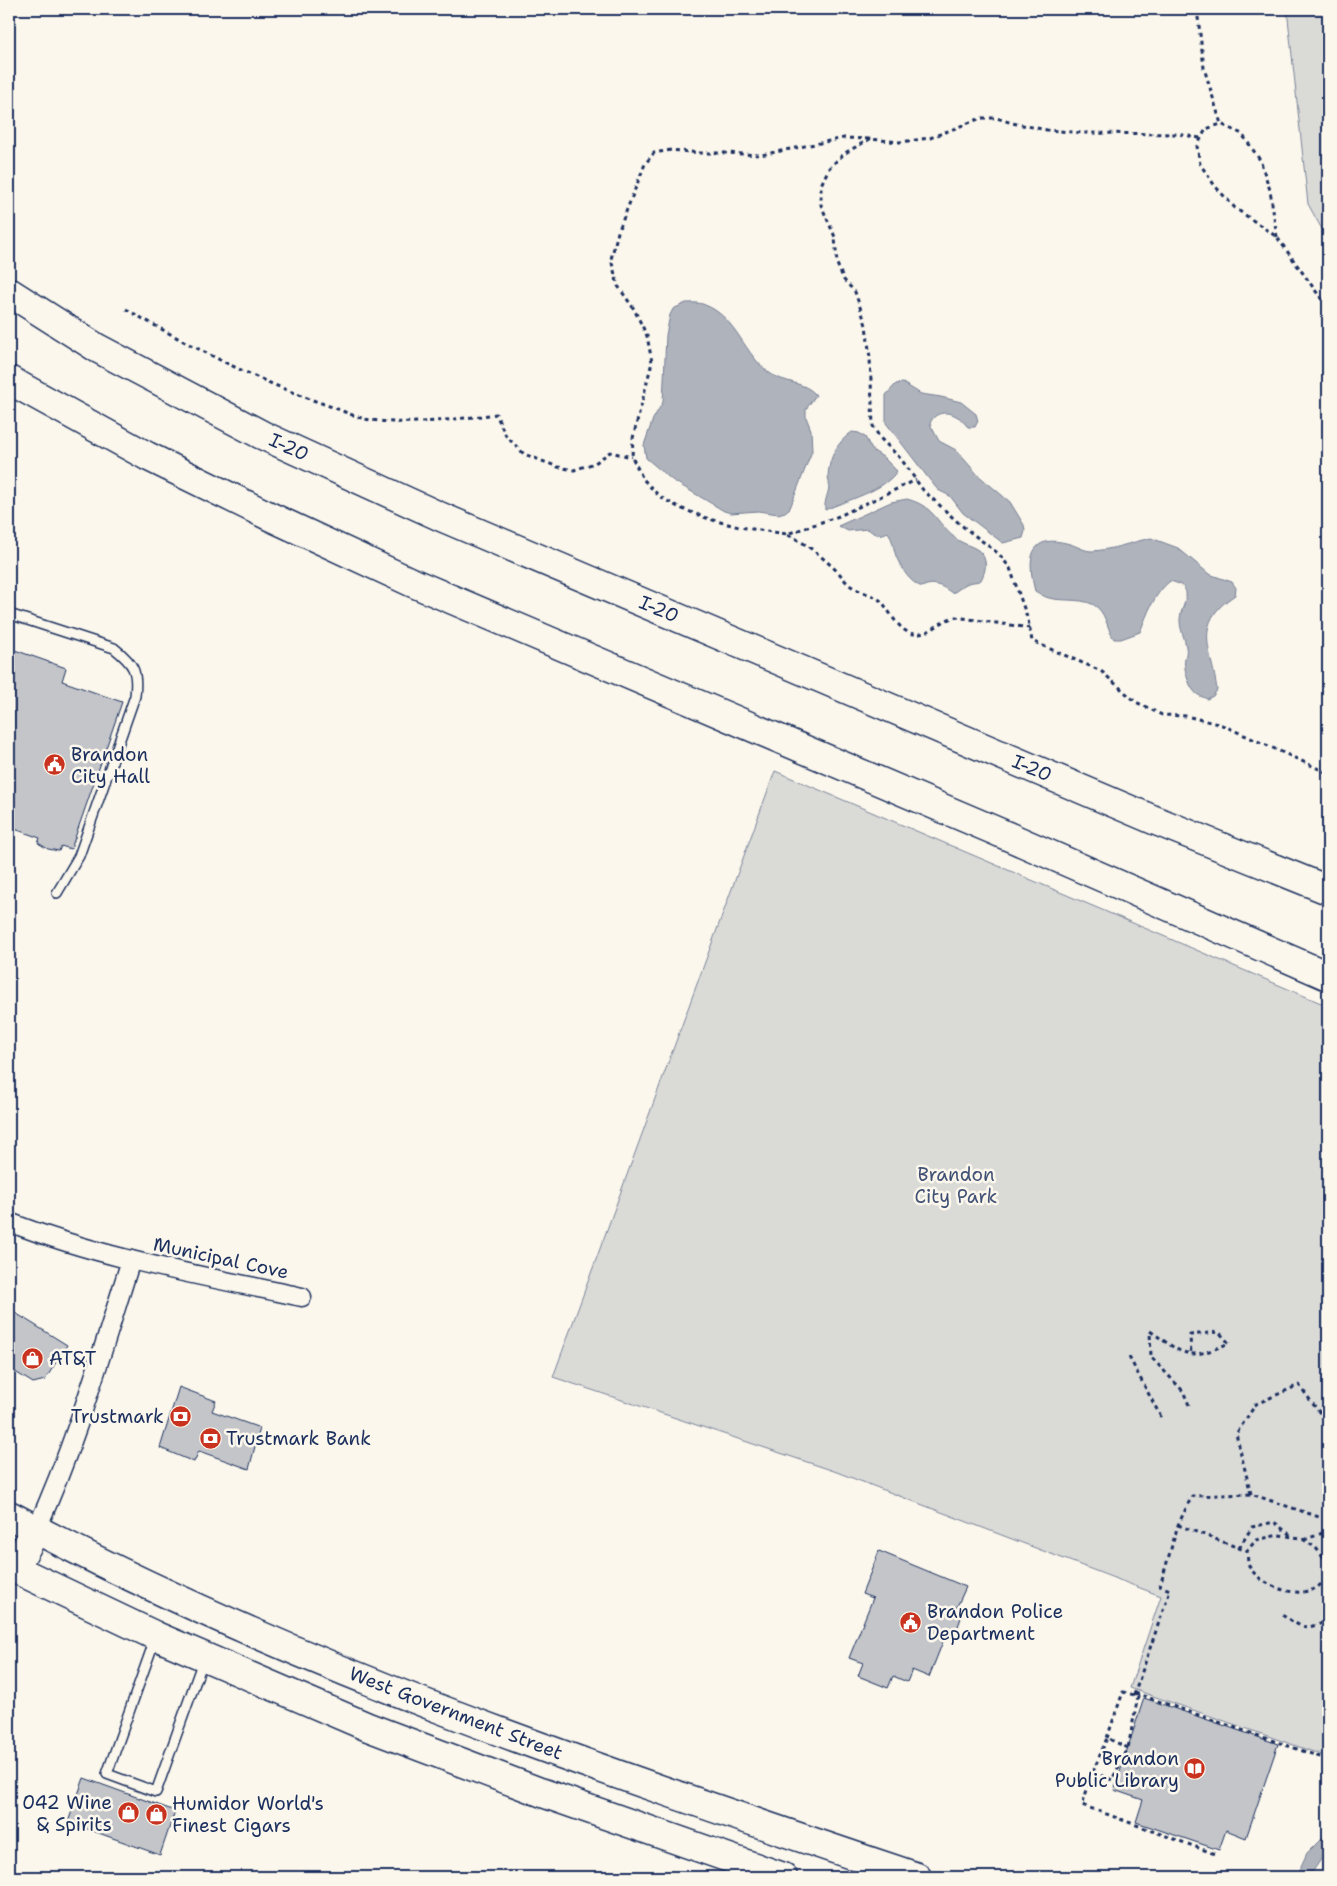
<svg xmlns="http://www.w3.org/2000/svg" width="1337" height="1886" font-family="'Shantell Sans',sans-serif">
<rect width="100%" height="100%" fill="#fbf7ec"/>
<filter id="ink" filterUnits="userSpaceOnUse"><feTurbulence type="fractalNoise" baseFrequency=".02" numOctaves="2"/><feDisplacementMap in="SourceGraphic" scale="10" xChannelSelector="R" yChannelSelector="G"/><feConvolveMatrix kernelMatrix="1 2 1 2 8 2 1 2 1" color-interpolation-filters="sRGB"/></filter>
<g filter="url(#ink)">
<g fill="#dadad7" stroke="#7a849a">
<polygon points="1287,9 1328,9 1328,240 1308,204"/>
<polygon points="775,771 1328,1006 1328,1757 1130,1688 1161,1596 834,1471 553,1377"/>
</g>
<g fill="#afb3bb" stroke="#747e96">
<path d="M686,303C692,303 699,302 705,305C737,317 744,356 771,374C784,383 806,382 816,395L806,409V417L811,430L812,451L790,508L785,512L778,514L758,511L731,513L724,511L672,480L646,458L644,445L653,419L663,402L666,335L670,315L673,309Z"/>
<path d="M903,383L921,394L941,397L961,402L976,414L978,421L975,427H968C964,423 961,418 956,416C946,410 933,413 930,424L939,441L956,450L978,475L1010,502L1024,525L1025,531L1023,538L1003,543L963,513L950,496L938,490L929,479L886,423V395L896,384Z"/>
<path d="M852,432L859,433L865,437L872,450L883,457L897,471C884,491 847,500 825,510C824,501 828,495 829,487C830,483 828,480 828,476C829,458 837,442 852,432Z"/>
<path d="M907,499C937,507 936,525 958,540C965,545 977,547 982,554C988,563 985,572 981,580C976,583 971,581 966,584C960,587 958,591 952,593C942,586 933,581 922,587C909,582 901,568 896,556C893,547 893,540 888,532C879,536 875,535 868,529L848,531L838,526L891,502Z"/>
<path d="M1151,538L1178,548L1209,574L1232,582L1236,588L1235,595C1191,624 1212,649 1217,690L1213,696L1207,699C1203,697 1196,695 1194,691C1188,684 1183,667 1185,658C1186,654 1187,652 1186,647C1185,638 1180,630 1180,621C1179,606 1200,588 1170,581C1154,594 1148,612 1140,632L1121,639H1114C1107,629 1107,617 1098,608C1087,597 1063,602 1049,598C1044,597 1039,593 1035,591C1027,560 1028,532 1070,544C1077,546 1084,551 1092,551C1112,550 1132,542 1151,538Z"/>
<polygon points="1328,1832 1328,1849 1309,1877 1296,1877 1307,1853"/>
</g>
<g fill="#c3c5c9" stroke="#1b2f5e">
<polygon points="9,648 66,668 62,681 122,702 71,849 61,846 59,851 48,849 38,843 40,838 9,827"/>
<polygon points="9,1309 67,1345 45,1380 33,1383 9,1368"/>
<polygon points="179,1387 216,1401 212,1411 260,1428 249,1469 199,1451 194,1462 160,1448"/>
<polygon points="879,1551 966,1587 954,1613 962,1615 956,1632 948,1629 929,1677 912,1670 907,1682 893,1676 888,1688 858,1676 863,1663 849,1658 873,1598 862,1594"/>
<polygon points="1144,1698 1278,1744 1246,1838 1226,1830 1219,1850 1136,1822 1143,1800 1114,1790"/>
<polygon points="84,1778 175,1811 160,1855 68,1822"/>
</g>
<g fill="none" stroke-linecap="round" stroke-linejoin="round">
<defs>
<g id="lane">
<path d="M9,614L114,648C134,664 138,671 135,696L79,856L57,893"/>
<polyline points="155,1639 107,1774 156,1792 204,1658"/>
</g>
<g id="street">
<path d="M9,1222C103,1259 204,1276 302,1297"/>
<path d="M36,1530C76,1443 102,1351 131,1260"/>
</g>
<g id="primary">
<path d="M9,1515C296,1669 609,1773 917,1877"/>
<polyline points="9,1566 156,1636 368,1727 540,1792 783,1877"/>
<polyline points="14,1569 36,1530"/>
</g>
<g id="highway">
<polyline points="9,292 97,348 262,435 439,516 1154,820 1328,890"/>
<polyline points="9,380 147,456 269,516 411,582 996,831 1328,976"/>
</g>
</defs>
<use href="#lane" stroke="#1b2f5e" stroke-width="12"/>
<use href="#street" stroke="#1b2f5e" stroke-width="21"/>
<use href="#primary" stroke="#1b2f5e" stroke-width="31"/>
<use href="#highway" stroke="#1b2f5e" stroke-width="31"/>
<g stroke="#1b2f5e" stroke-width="3" stroke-dasharray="4 4" stroke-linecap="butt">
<polyline points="1197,9 1204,68 1221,124"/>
<polyline points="1200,138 1178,134 1084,133 1047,130 1012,123 997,118 981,118 930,138 900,142 870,139 845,153 829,168 821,185 821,205 835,237 837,264 844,280 855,292 866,325 870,358 873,426 880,438 901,459 923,490 961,525 999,554 1010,568 1028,620 1032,641 1101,671 1136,702 1162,715 1186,716 1222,725 1328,773"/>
<polyline points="869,139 844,138 761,155 725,153 700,153 671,150 654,153 645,164 618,232 611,259 618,286 634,309 647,336 652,362 633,438 632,457 643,479 660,497 680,508 709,519 739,527 787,534 839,516 916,480"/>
<polyline points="1277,237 1270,190 1260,160 1242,134 1221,124 1206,129 1197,146 1200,164 1215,186 1235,208 1277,237 1328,308"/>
<path d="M126,309C190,346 255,380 324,404C339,409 356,418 371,420C411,426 456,419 496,414L506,436L524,454L558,467L574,470L595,463L610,452L632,457"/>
<path d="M788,535C807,543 823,558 838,572C842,576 846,583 851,586C860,593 874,594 882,602C891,613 899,632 914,634C930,636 941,619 956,617L1030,628"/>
<polyline points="1129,1357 1162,1419"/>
<path d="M1189,1405L1183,1391L1151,1357L1150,1331C1185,1355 1187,1362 1229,1343L1219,1332L1190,1335L1191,1355"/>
<polyline points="1251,1494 1236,1434 1256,1404 1299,1385 1328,1424"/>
<polyline points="1178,1525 1247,1551"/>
<polyline points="1304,1540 1328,1531"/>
<polyline points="1239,1548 1252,1527 1274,1522 1293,1537"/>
<path d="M1328,1564L1316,1548L1301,1538L1279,1535L1256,1540L1247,1551C1248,1556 1247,1562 1249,1566C1260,1587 1305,1603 1322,1583C1326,1579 1327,1570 1328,1565"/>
<path d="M1282,1615C1304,1629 1304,1630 1328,1621"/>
<polyline points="1135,1693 1326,1759 1328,1755"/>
<polyline points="1134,1695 1170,1590 1160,1586 1178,1525 1192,1496 1251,1494 1328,1520"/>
<polyline points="1107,1738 1123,1692 1138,1696 1128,1748"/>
<polyline points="1093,1772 1107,1738 1128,1748 1112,1780 1093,1772 1082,1805 1215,1854"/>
</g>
<use href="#lane" stroke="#fbf7ec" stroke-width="9"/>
<use href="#street" stroke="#fbf7ec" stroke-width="18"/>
<use href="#primary" stroke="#fbf7ec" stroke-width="28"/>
<use href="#highway" stroke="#fbf7ec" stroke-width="28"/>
</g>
</g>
<defs>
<symbol id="civic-disc" viewBox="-11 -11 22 22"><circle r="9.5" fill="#c8321e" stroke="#fbf7ec"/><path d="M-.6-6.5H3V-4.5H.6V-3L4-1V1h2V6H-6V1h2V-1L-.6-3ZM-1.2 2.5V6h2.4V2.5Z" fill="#fff"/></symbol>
<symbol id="shop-disc" viewBox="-11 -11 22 22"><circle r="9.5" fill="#c8321e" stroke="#fbf7ec"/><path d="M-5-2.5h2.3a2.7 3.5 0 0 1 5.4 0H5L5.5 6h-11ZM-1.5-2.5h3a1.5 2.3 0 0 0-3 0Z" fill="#fff"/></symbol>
<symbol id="bank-disc" viewBox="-11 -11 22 22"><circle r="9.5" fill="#c8321e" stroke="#fbf7ec"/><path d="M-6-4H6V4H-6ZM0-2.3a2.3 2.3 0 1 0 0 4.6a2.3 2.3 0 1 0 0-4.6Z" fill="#fff"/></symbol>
<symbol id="library-disc" viewBox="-11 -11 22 22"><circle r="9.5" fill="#c8321e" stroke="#fbf7ec"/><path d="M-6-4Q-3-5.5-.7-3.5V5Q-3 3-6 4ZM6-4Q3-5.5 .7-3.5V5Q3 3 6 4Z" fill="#fff"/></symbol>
</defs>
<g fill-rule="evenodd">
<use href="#civic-disc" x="42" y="752" width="25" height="25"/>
<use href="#shop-disc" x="20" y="1346" width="25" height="25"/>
<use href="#bank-disc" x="168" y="1404" width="25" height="25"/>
<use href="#bank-disc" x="198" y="1426" width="25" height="25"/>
<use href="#civic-disc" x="898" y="1610" width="25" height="25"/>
<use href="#library-disc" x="1182" y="1756" width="25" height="25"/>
<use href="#shop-disc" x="116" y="1800" width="25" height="25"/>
<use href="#shop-disc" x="144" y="1802" width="25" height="25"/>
</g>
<g text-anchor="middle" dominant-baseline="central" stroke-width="5" stroke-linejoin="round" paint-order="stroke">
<g font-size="19" fill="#1b2f5e" stroke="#fbf7ec">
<text transform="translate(289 447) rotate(25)">I-20</text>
<text transform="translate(659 609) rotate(23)">I-20</text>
<text transform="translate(1032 768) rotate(23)">I-20</text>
<text transform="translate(221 1258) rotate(12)">Municipal Cove</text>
<text transform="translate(456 1713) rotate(21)">West Government Street</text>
</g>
<g font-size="19" fill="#1b2f5e" stroke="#fbf7ec" text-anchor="start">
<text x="71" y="754">Brandon<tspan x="71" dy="22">City Hall</tspan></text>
<text x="49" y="1358">AT&amp;T</text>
<text x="164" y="1416" text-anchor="end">Trustmark</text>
<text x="226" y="1438">Trustmark Bank</text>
<text x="927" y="1611">Brandon Police<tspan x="927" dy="22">Department</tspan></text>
<text x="1179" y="1758" text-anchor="end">Brandon<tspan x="1179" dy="22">Public Library</tspan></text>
<text x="112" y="1802" text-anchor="end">042 Wine<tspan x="112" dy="22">&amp; Spirits</tspan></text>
<text x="172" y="1803">Humidor World's<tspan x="172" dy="22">Finest Cigars</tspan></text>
</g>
<g font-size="19" fill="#415176" stroke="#fbf7ec">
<text x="956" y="1174">Brandon<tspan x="956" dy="22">City Park</tspan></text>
</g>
</g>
<rect width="1337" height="1886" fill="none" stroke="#fbf7ec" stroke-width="30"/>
<rect x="15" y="15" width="1307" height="1856" fill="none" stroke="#1b2f5e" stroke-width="2" filter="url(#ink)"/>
</svg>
